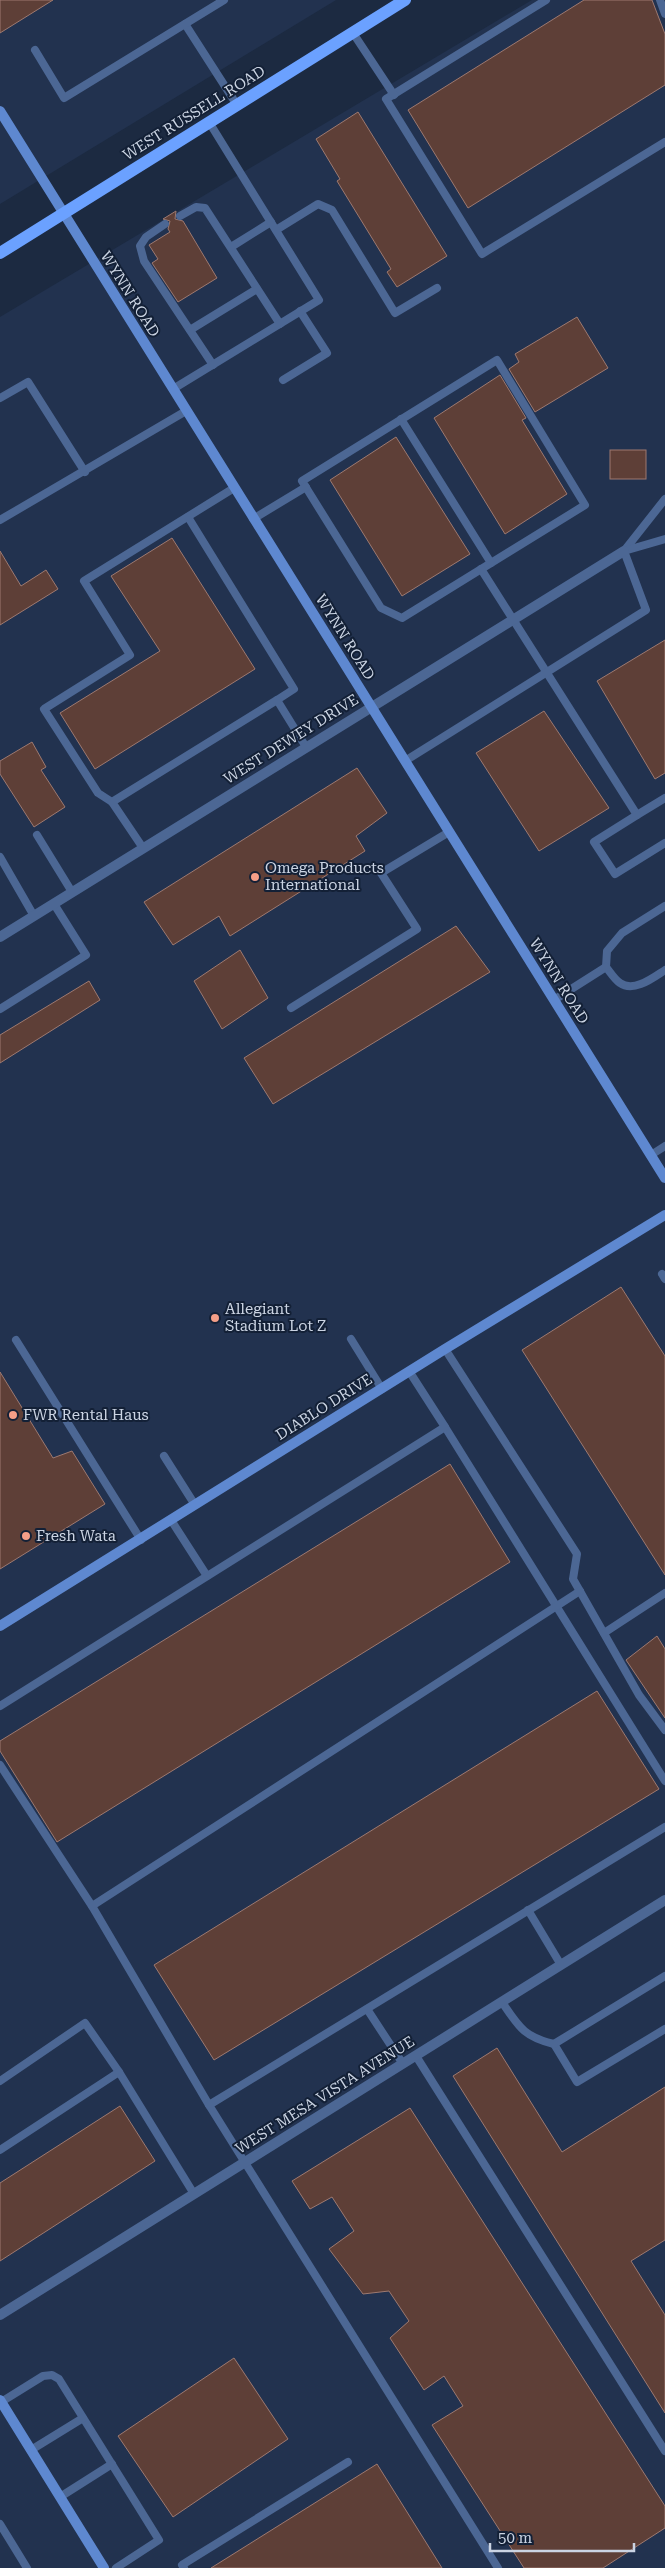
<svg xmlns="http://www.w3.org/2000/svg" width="665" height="2568" font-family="'Roboto Serif',serif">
<rect width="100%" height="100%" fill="#1c2a41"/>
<g fill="#22324f">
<polygon points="0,0 336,0 0,204"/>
<polygon points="532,0 661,0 665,9 665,2568 0,2568 0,317"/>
</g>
<g fill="#5e3f37" stroke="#9d7970">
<polygon points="0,0 53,0 0,33"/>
<polygon points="584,0 652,0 665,34 665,85 468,208 408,110"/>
<polygon points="358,112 447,256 397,287 387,272 391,269 337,181 340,179 316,139"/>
<polygon points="176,211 175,219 183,221 217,278 178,302 152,263 158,259 149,245 170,232 168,229 170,221 163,219"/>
<polygon points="577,317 608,368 535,412 509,369 519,362 515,354"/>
<polygon points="500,375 526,418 522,420 567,494 505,534 434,418"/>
<polygon points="396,437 470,554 402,596 330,480"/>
<rect x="610" y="450" width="36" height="29"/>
<polygon points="172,538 255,669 95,769 60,713 160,651 111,576"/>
<polygon points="0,551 21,586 46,570 58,589 0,625"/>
<polygon points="665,640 665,773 655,779 597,681"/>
<polygon points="544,711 609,808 539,851 476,753"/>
<polygon points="32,742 46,767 41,770 65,807 34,827 0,774 0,761"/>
<polygon points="357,768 387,813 356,836 365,851 230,936 219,916 173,945 144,902"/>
<polygon points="456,926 490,972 273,1104 244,1058"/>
<polygon points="240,950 268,998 222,1029 194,981"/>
<polygon points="89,981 100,1000 0,1063 0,1035"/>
<polygon points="621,1287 665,1356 665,1575 522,1350"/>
<polygon points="0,1372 53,1458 72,1451 105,1504 0,1569"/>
<polygon points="450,1464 510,1562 57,1842 0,1751 0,1741"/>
<polygon points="657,1636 665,1649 665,1718 626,1660"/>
<polygon points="597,1691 659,1789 214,2060 154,1965"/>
<polygon points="497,2048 562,2152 665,2087 665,2240 631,2261 665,2315 665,2413 453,2076"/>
<polygon points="120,2106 155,2161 0,2261 0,2183"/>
<polygon points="410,2108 665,2506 665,2528 603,2568 524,2568 432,2425 463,2406 444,2376 424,2390 390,2338 409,2321 389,2291 363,2294 329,2249 354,2231 332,2197 310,2209 292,2181"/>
<polygon points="234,2358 288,2439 173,2517 118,2436"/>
<polygon points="377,2464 442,2568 211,2568"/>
</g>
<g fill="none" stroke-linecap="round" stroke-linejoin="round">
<g stroke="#4c6794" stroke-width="8">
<polyline points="546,0 386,99 482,254 665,142"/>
<polyline points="660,0 665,14"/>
<polyline points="185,24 237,105"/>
<polyline points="353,33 394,95"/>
<polyline points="35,50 64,98 224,0"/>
<polyline points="180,216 196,207 205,208 280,324"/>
<polyline points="165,224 146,237 140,246 144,261 213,365"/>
<polyline points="276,230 318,204 332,210 395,313 437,288"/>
<polyline points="231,247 271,222"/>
<polyline points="190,330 257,289"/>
<polygon points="497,360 585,505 402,618 381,608 302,481"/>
<polyline points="283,380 327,353 300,311"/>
<polyline points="173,389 319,300 209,122"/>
<polyline points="0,398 28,382 85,472"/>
<polyline points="401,419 491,563"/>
<polyline points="188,517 294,689 277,700"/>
<polyline points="253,519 306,487"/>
<polyline points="0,520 186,411"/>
<polyline points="624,551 665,499"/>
<polyline points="624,551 665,539"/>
<polyline points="481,569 637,815 665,798"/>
<polyline points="405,761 646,610 624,551"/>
<polyline points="112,802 98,793 44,709 130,655 84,581 234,488"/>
<polyline points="637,815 594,842 615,874 665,843"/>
<polyline points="37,835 72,892"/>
<polyline points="143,848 112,802 277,700 306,747"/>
<polyline points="0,857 34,916"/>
<path d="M665,906L622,933L607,951L606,967C610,972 615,980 620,983C634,993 654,977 665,970"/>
<polyline points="554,1000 606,967"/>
<polyline points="291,1008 417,929 381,873 449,832"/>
<polyline points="0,1009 86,955 54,904"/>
<polyline points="651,1155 665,1146"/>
<polyline points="662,1274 665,1279"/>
<polyline points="351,1339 382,1389"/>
<polyline points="16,1340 141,1540"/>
<polyline points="445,1349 577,1554 573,1579 639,1695 665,1730"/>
<polyline points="445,1427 665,1781"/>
<polyline points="164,1456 195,1505"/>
<polyline points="171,1520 207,1576"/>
<polyline points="604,1633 665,1593"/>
<polyline points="0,1706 445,1427 409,1371"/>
<polyline points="0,1765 92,1906"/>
<polyline points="528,1910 561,1965"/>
<polyline points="665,1976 554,2044 577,2082 665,2029"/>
<path d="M502,2002C519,2027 524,2037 554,2044"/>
<polyline points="367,2009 403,2064"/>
<polyline points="416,2056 665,2451"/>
<polyline points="0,2081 85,2023 119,2072"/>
<polyline points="209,2105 92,1906 580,1591"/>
<polyline points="0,2150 119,2072 194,2194"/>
<polyline points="1,2402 43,2376 52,2375 59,2379 159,2540 116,2568"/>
<polyline points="31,2450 83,2418"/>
<polyline points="60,2497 112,2464"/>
<polyline points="0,2524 27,2568"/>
<polyline points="184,2568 182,2565 348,2462"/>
<polyline points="498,2568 209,2105 665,1827"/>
</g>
<g stroke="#4c6794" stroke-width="10">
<polyline points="0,937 624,551"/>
<polyline points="0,2315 665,1900"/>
</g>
<g stroke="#5e88d0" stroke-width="10">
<polyline points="0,111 665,1178"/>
<polyline points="0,1626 445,1349 665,1215"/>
<polyline points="0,2400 104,2568"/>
</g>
<polyline stroke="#6ba1ff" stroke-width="12" points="0,253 405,0"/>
</g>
<g fill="#f49e88" stroke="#132036" stroke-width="2">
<circle cx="255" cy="877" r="5"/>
<circle cx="215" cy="1318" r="5"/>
<circle cx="13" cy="1415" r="5"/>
<circle cx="26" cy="1536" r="5"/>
</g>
<g text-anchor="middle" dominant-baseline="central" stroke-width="4" stroke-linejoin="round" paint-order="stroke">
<g font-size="15" fill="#cbd4e3" stroke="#132036">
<text transform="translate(194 113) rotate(-32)">WEST RUSSELL ROAD</text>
<text transform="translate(130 294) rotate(58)">WYNN ROAD</text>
<text transform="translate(345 637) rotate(58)">WYNN ROAD</text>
<text transform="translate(291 739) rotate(-32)">WEST DEWEY DRIVE</text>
<text transform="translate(559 981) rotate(58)">WYNN ROAD</text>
<text transform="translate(324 1407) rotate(-32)">DIABLO DRIVE</text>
<text transform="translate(325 2095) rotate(-32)">WEST MESA VISTA AVENUE</text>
</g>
<g font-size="15" fill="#cbd4e3" stroke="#132036" text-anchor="start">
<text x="265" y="868">Omega Products<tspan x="265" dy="17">International</tspan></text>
<text x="225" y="1309">Allegiant<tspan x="225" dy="17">Stadium Lot Z</tspan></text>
<text x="23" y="1415">FWR Rental Haus</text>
<text x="36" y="1536">Fresh Wata</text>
</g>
</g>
<path d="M490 2543v8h144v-8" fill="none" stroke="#cbd4e3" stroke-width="2.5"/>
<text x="498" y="2543" font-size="15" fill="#cbd4e3" stroke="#132036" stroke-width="4" paint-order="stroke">50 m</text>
</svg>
